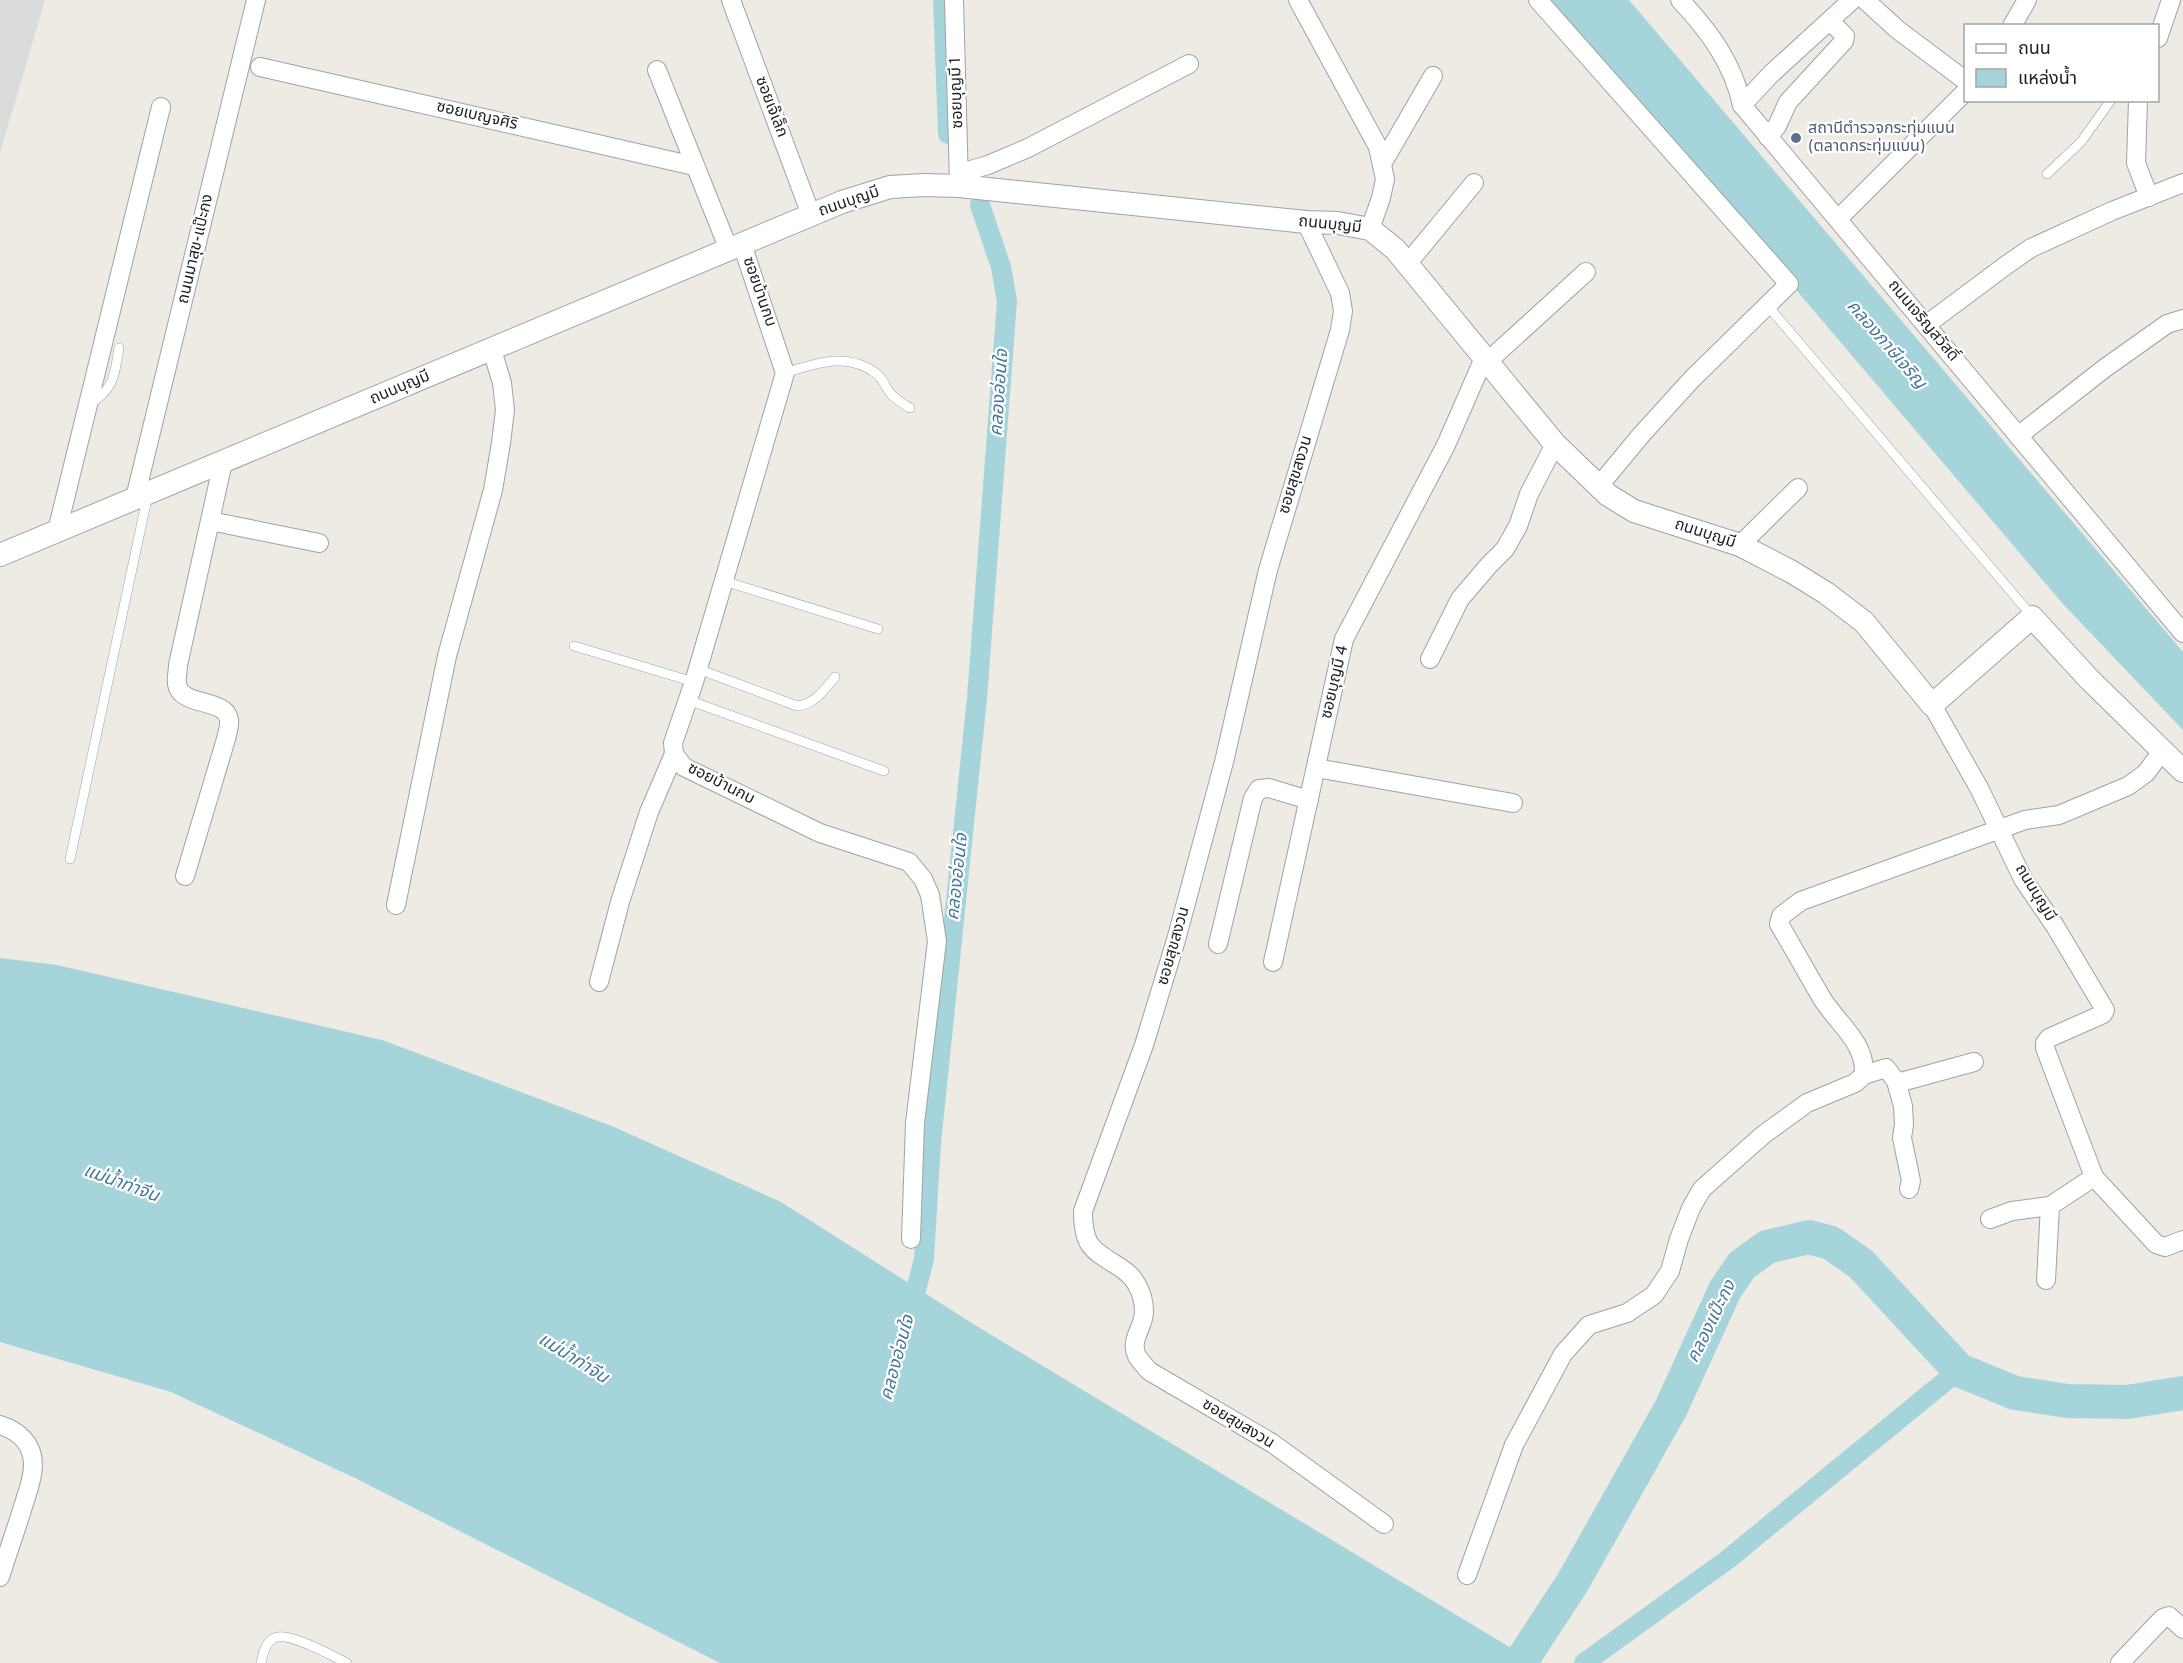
<svg xmlns="http://www.w3.org/2000/svg" width="2183" height="1663" font-family="Overpass,'Noto Sans Thai',sans-serif">
<rect width="100%" height="100%" fill="#eeeae4"/>
<polygon fill="#dcdbdb" points="0,0 45,0 0,153"/>
<g fill="#a5d4db">
<polygon points="1550,0 1629,0 2183,652 2183,730 2063,604"/>
<polygon points="0,958 57,965 382,1040 614,1127 781,1202 975,1325 1536,1663 720,1663 355,1478 171,1392 0,1342"/>
</g>
<g fill="none" stroke-linecap="round" stroke-linejoin="round">
<g stroke="#a5d4db" stroke-width="20">
<polyline points="943,0 948,134"/>
<polyline points="910,1313 924,1259 931,1143 977,698 1007,301 1001,267 980,205"/>
<polyline points="1584,1663 1727,1560 1959,1370"/>
</g>
<polyline stroke="#a5d4db" stroke-width="34" points="1520,1663 1573,1582 1671,1408 1725,1290 1742,1265 1767,1247 1809,1237 1831,1243 1861,1264 1959,1370 2015,1393 2068,1401 2127,1402 2183,1393"/>
<defs>
<g id="service">
<polyline points="2047,174 2081,142 2111,100"/>
<polyline points="1767,305 2032,616"/>
<path d="M785,373C817,363 849,351 878,375C884,381 886,388 891,394C896,400 904,404 910,408"/>
<path d="M90,404C114,389 115,374 119,348"/>
<polyline points="724,581 878,629"/>
<polyline points="574,646 694,682"/>
<path d="M698,669L797,706C814,705 825,689 835,677"/>
<polyline points="688,700 884,771"/>
<polyline points="70,859 148,494"/>
<path d="M261,1663C263,1654 265,1643 274,1638C289,1631 332,1656 347,1663"/>
</g>
<g id="minor">
<polyline points="731,0 811,215"/>
<polyline points="954,0 959,184"/>
<polyline points="1298,0 1378,147 1385,179 1381,198 1370,229"/>
<polyline points="1538,0 1789,284 1692,379 1642,434 1598,487"/>
<path d="M1680,0C1709,31 1733,63 1742,105L2183,633"/>
<polyline points="1865,0 1898,30 1966,81"/>
<polyline points="2012,26 2027,0"/>
<polyline points="2158,38 2171,0"/>
<polyline points="260,67 694,166"/>
<polyline points="657,70 729,250"/>
<polyline points="2138,100 2136,163 2149,197"/>
<polyline points="1742,105 1771,74 1852,0"/>
<polyline points="1768,137 1777,126 1788,102 1844,41 1845,36 1836,27"/>
<polyline points="1382,164 1433,76"/>
<polyline points="960,173 988,165 1028,148 1189,64"/>
<polyline points="1838,219 1966,91"/>
<path d="M1306,222L1340,293L1343,311L1340,330L1268,570L1224,762L1176,940L1144,1045L1083,1211C1083,1247 1092,1250 1121,1268C1128,1273 1133,1277 1137,1285C1141,1292 1144,1303 1144,1312C1144,1327 1129,1340 1137,1356C1140,1361 1145,1366 1149,1371L1272,1443L1384,1524"/>
<polyline points="742,244 785,373 694,682 673,743 674,754 684,767 820,833 909,862 923,879 930,895 937,941 915,1123 911,1239"/>
<polyline points="1408,263 1474,183"/>
<polyline points="1926,325 2005,266 2031,248 2112,211 2183,183"/>
<polyline points="1487,362 1586,272"/>
<polyline points="2018,436 2105,368 2167,324 2183,319"/>
<polyline points="135,498 256,0"/>
<polyline points="210,521 319,543"/>
<polyline points="57,531 161,107"/>
<polyline points="1740,545 1798,488"/>
<polyline points="1430,659 1460,599 1489,565 1505,549 1518,526 1529,494 1555,444"/>
<polyline points="1932,705 1979,788 2023,879 2055,926 2105,1010 2103,1014 2049,1038 2045,1043 2045,1048 2094,1177 2156,1244 2165,1247 2183,1240"/>
<polyline points="1316,768 1513,803"/>
<path d="M185,876L226,739C227,734 230,726 229,720C227,698 180,707 177,684C176,678 178,671 178,665L223,462"/>
<polyline points="396,905 447,656 493,490 501,443 505,410 502,383 492,350"/>
<polyline points="1218,944 1253,798 1259,789 1269,788 1309,800"/>
<polyline points="1273,962 1344,639 1446,445 1484,358"/>
<polyline points="599,982 620,902 649,812 674,754"/>
<polyline points="1864,1075 1886,1068 1896,1081 1901,1082 1974,1062"/>
<polyline points="1896,1081 1903,1106 1904,1124 1902,1138 1911,1181 1909,1189"/>
<polyline points="1990,1219 2012,1211 2050,1206 2094,1177"/>
<polyline points="2046,1280 2050,1206"/>
<path d="M0,1425C19,1431 33,1444 33,1465C33,1480 26,1496 22,1510C15,1532 7,1555 0,1577"/>
<path d="M1467,1575L1514,1445L1563,1354L1589,1325L1627,1313L1654,1295L1670,1271L1679,1239L1691,1208L1702,1189L1763,1135L1807,1103L1855,1083L1864,1075C1866,1043 1839,1025 1823,1000C1808,975 1794,949 1779,924L1781,916L1801,901L2025,820L2059,815L2128,786L2146,773L2162,751"/>
<polyline points="2120,1663 2163,1618 2169,1616 2183,1629"/>
</g>
<polyline id="tertiary" points="0,555 842,202 890,187 924,185 959,186 1306,222 1338,223 1370,229 1395,249 1555,444 1608,495 1634,511 1740,545 1792,572 1826,593 1864,622 1932,705 2032,617 2089,679 2183,771"/>
</defs>
<use href="#service" stroke="#a2a2a2" stroke-width="10"/>
<use href="#minor" stroke="#a2a2a2" stroke-width="20"/>
<use href="#tertiary" stroke="#a2a2a2" stroke-width="24"/>
<use href="#service" stroke="#fff" stroke-width="9"/>
<use href="#minor" stroke="#fff" stroke-width="18"/>
<use href="#tertiary" stroke="#fff" stroke-width="22"/>
</g>
<circle fill="#5c6f8a" stroke="#fff" stroke-width="2" cx="1796" cy="138" r="6"/>
<g text-anchor="middle" dominant-baseline="central" stroke-width="4.5" stroke-linejoin="round" paint-order="stroke">
<g font-size="16" fill="#1e1e1e" stroke="#fff">
<text transform="translate(957 93) rotate(-92)">ซอยบุญมี 1</text>
<text transform="translate(771 107) rotate(69)">ซอยเจ๊เล็ก</text>
<text transform="translate(477 116) rotate(13)">ซอยเบญจศิริ</text>
<text transform="translate(849 202) rotate(-19)">ถนนบุญมี</text>
<text transform="translate(1330 225) rotate(6)">ถนนบุญมี</text>
<text transform="translate(196 249) rotate(-77)">ถนนมาสุข-แป๊ะกง</text>
<text transform="translate(759 292) rotate(71)">ซอยบ้านกบ</text>
<text transform="translate(1923 321) rotate(50)">ถนนเจริญสวัสดิ์</text>
<text transform="translate(400 388) rotate(-23)">ถนนบุญมี</text>
<text transform="translate(1296 475) rotate(-73)">ซอยสุขสงวน</text>
<text transform="translate(1705 534) rotate(18)">ถนนบุญมี</text>
<text transform="translate(1335 682) rotate(-77)">ซอยบุญมี 4</text>
<text transform="translate(721 784) rotate(27)">ซอยบ้านกบ</text>
<text transform="translate(2035 893) rotate(59)">ถนนบุญมี</text>
<text transform="translate(1174 946) rotate(-74)">ซอยสุขสงวน</text>
<text transform="translate(1238 1424) rotate(31)">ซอยสุขสงวน</text>
</g>
<g font-size="16" fill="#4e5e75" stroke="#fff" text-anchor="start">
<text x="1808" y="129">สถานีตำรวจกระทุ่มแบน<tspan x="1808" dy="18">(ตลาดกระทุ่มแบน)</tspan></text>
</g>
<g font-size="18" font-style="italic" fill="#47799b" stroke="#fff">
<text transform="translate(1886 345) rotate(49)">คลองภาษีเจริญ</text>
<text transform="translate(1000 393) rotate(-86)">คลองอ่อนใจ</text>
<text transform="translate(958 877) rotate(-84)">คลองอ่อนใจ</text>
<text transform="translate(121 1184) rotate(20)">แม่น้ำท่าจีน</text>
<text transform="translate(1712 1322) rotate(-64)">คลองแป๊ะกง</text>
<text transform="translate(898 1358) rotate(-75)">คลองอ่อนใจ</text>
<text transform="translate(573 1359) rotate(32)">แม่น้ำท่าจีน</text>
</g>
</g>
<rect x="1964" y="24" width="195" height="78" fill="#ffffff" stroke="#a5a5a5" stroke-width="1.5"/>
<rect x="1976" y="44" width="30" height="9" fill="#ffffff" stroke="#a5a5a5" stroke-width="1.5"/>
<text x="2018" y="54" font-size="18" fill="#1e1e1e">ถนน</text>
<rect x="1976" y="69" width="30" height="18" fill="#a5d4db" stroke="#a5a5a5" stroke-width="1.5"/>
<text x="2018" y="84" font-size="18" fill="#1e1e1e">แหล่งน้ำ</text>
</svg>
